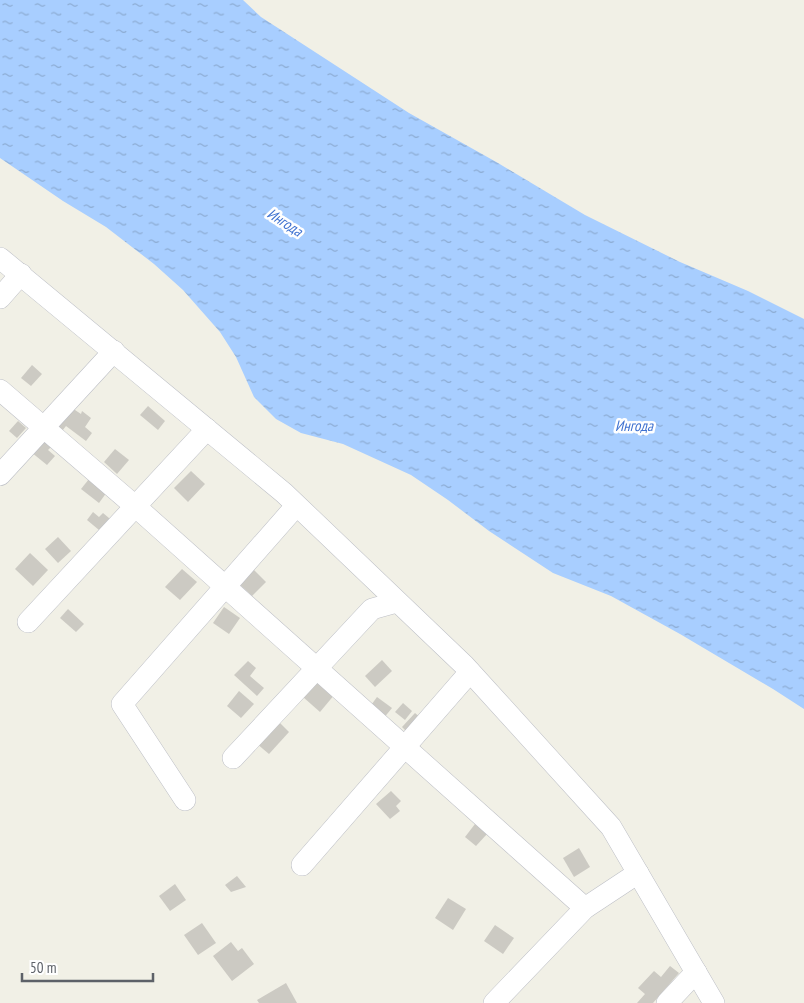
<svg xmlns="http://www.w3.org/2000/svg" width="804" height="1003" font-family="'PT Sans Narrow',sans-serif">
<defs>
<pattern id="water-ripples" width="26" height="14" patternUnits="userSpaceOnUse" patternTransform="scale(1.25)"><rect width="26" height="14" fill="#a8ceff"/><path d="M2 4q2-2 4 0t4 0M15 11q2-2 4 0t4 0" fill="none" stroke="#8cabd2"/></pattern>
</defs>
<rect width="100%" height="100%" fill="#f1f0e6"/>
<polygon fill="url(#water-ripples)" points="0,0 243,0 261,17 409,113 498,163 585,215 680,262 748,291 804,319 804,709 773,689 680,634 611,596 553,573 489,531 448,500 411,475 343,444 301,433 276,419 254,397 236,357 220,332 183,290 154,264 106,227 63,201 0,158"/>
<g fill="#cccac3">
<polygon points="32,365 42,374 31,386 21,378"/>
<polygon points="148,406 165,421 158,430 140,415"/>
<polygon points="72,408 81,414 82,411 91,418 85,427 92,433 86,441 66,426 62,431 58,428"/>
<polygon points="18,421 26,428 17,438 9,431"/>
<polygon points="43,438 52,446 48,450 55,456 47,465 31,452"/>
<polygon points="115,449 129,460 117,474 104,462"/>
<polygon points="191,471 205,484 188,502 174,488"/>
<polygon points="89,479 107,492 99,503 81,489"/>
<polygon points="93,512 99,517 103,513 115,523 105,535 87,520"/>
<polygon points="58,537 71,551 58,563 45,549"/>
<polygon points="30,553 48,570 33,586 15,569"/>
<polygon points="250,566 266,582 252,596 236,581"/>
<polygon points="182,569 197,582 180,600 165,587"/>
<polygon points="224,607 240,618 229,634 213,623"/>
<polygon points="68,609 84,624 76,632 60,618"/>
<polygon points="382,660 392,671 375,687 365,676"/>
<polygon points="248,661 256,668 250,676 264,688 257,696 234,675"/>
<polygon points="318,680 335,694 320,712 303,697"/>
<polygon points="239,691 254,704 241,718 227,706"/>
<polygon points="377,697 392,708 383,719 369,708"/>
<polygon points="403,703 412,711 405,720 395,712"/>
<polygon points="415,713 422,719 409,734 402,727"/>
<polygon points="277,720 289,732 269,754 256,743"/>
<polygon points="391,791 401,801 396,806 400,811 390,819 376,804"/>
<polygon points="475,824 487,834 476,846 465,837"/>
<polygon points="579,848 590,867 574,877 563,858"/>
<polygon points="237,876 246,887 231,892 225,885"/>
<polygon points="175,884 186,900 170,911 159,896"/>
<polygon points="448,898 466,909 453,930 435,918"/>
<polygon points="202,923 216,943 198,955 184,935"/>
<polygon points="495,925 514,938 503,954 484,941"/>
<polygon points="231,942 238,951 242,948 254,964 232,981 213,956"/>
<polygon points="670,966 679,973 653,1003 637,1003 645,994 638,988 654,971 661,977"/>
<polygon points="286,983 297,1003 259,1003 257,1000"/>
</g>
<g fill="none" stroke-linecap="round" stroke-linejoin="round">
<defs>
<g id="minor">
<polyline points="0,258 284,493 464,665 611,827 714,1003"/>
<polyline points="0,298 21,274"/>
<polyline points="0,390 135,506 585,908"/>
<polyline points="0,475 114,351"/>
<polyline points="28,622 207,429"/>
<polyline points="233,758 372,609 397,602"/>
<polyline points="185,800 122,704 296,506"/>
<polyline points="302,865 470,672"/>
<polyline points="494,1003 585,908 638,873"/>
<polyline points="667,1003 696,972"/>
</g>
</defs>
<use href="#minor" stroke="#bdbfc6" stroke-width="22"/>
<use href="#minor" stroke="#fff" stroke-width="21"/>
</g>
<g text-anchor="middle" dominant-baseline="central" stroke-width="5" stroke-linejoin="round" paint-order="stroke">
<g font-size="15" font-style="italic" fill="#3e71d0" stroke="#fff">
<text transform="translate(285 222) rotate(33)">Ингода</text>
<text x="634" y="425">Ингода</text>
</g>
</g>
<path d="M22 973v8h131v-8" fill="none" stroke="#5d6168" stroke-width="2.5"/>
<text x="30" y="973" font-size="15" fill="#5d6168" stroke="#ffffff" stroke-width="4" paint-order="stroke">50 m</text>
</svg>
